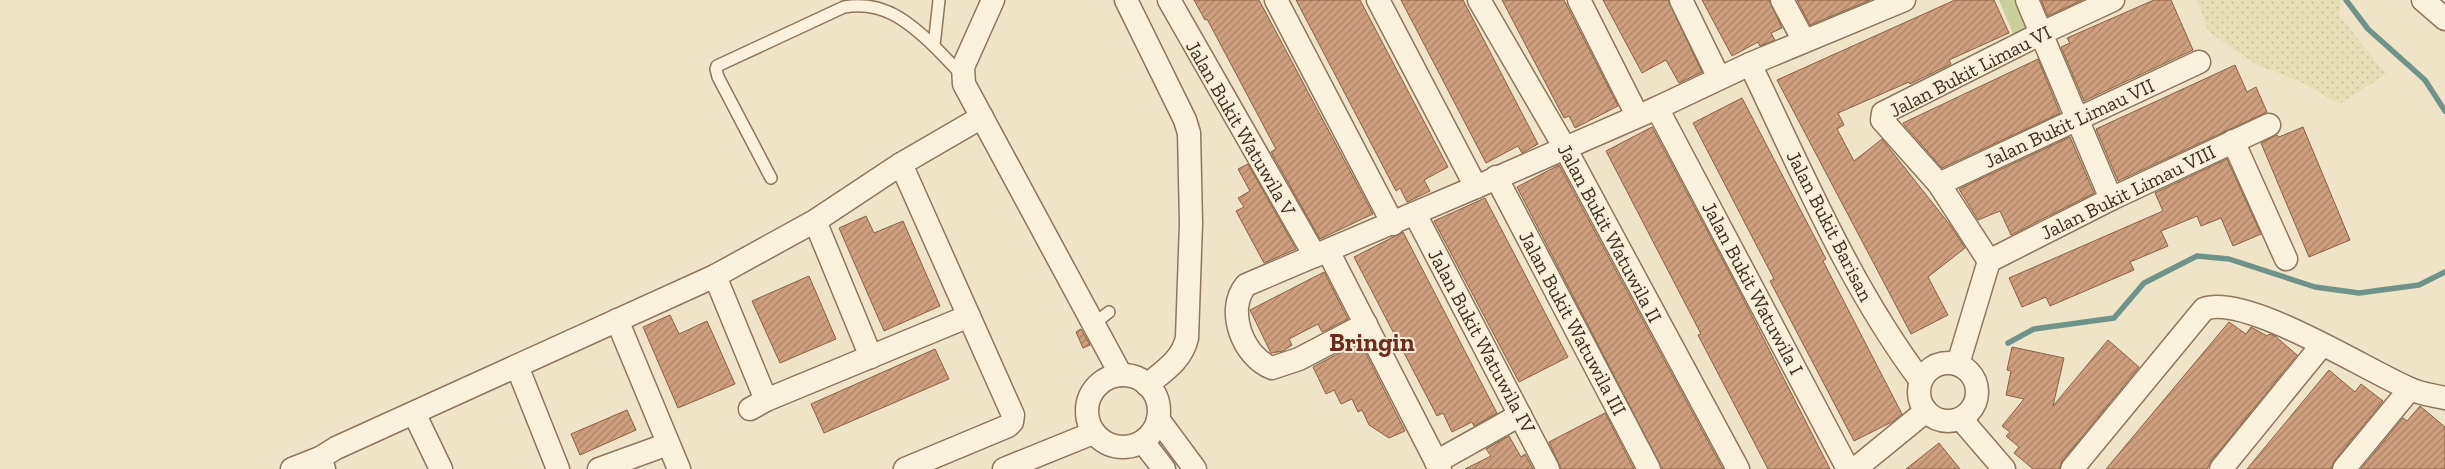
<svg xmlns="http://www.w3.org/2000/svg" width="2445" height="469" font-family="'Zilla Slab',serif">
<defs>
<pattern id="farmland-dots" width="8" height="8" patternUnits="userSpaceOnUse" patternTransform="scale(1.25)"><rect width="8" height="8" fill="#e6deb5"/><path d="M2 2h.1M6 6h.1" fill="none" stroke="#c6bf9b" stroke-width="1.8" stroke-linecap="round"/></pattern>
<pattern id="building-hatch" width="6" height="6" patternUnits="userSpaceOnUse" patternTransform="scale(1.25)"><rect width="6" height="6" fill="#cf9f7d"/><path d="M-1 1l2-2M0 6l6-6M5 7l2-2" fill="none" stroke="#a98266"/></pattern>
</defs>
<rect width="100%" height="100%" fill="#f0e4c8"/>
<polygon fill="url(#farmland-dots)" points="2197,0 2341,0 2339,15 2386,74 2340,104 2299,81 2257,65 2209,32"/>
<polygon fill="#c9cf9b" points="1999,0 2020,0 2032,29 2014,36"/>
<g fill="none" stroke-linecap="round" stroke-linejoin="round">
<g stroke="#6f938a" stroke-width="5.5">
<polyline points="2346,0 2368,29 2425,80 2445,111"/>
<polyline points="2008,343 2034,329 2114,318 2144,283 2197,256 2229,259 2315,287 2359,293 2419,285 2445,272"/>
</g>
</g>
<g fill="url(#building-hatch)" stroke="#8d5f41">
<polygon points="1194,0 1259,0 1373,214 1320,239 1271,152 1276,149 1207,19 1205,20"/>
<polygon points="1296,0 1360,0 1448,167 1424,180 1430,191 1407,202 1400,188 1396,191"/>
<polygon points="1401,0 1463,0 1538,144 1522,153 1518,146 1486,163"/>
<polygon points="1502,0 1564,0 1618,106 1575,128 1569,116 1564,118"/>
<polygon points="1603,0 1668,0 1702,72 1679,83 1666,60 1642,73"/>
<polygon points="1702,0 1769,0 1782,28 1771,33 1775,40 1760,46 1758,42 1732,56"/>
<polygon points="1797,0 1870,0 1810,25"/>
<polygon points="1955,0 1994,0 2009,33 1949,60 1951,64 1910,84 1909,82 1838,113 1844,125 1837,129 1854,161 1882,139 1950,225 1965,248 1928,277 1948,315 1911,334 1777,80"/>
<polygon points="2041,0 2082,0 2048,16"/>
<polygon points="2154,0 2171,0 2193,50 2084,101 2061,47 2070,43 2067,38"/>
<polygon points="2038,59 2060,113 1942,168 1905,126 1903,123"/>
<polygon points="2235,65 2247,92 2256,87 2267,112 2118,181 2096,129"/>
<polygon points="1742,98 1826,259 1823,261 1902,414 1892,422 1854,441 1770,281 1774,279 1693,123"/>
<polygon points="1652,127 1736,285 1830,469 1768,469 1698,335 1701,334 1606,151"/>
<polygon points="2303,127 2350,240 2309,257 2261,143 2277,135 2279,137"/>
<polygon points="2070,137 2094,193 2011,235 2000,211 1978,220 1959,189"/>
<polygon points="2227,159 2261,234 2233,246 2221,218 2201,226 2197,216 2161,231 2168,246 2130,262 2134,270 2050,306 2046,297 2022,307 2009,278 2163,211 2155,193"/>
<polygon points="1248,164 1296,249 1264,263 1236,211 1244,207 1238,198 1250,191 1238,169"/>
<polygon points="1559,165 1723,469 1662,469 1517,187"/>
<polygon points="1485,198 1568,357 1519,382 1434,221"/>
<polygon points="866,216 874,233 903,221 940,306 884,331 839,228"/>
<polygon points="1403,232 1497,413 1474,426 1472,422 1452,432 1443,413 1437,416 1354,257"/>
<polygon points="1324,272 1348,319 1322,332 1318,324 1289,339 1292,345 1283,351 1271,353 1250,310"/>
<polygon points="809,276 836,339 780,363 752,301"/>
<polygon points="670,315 679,334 707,321 735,384 678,408 643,327"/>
<polygon points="2229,322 2246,334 2251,327 2267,336 2269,334 2275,336 2297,355 2211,461 2207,469 2106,469"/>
<polygon points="1081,329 1090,345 1083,348 1076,332"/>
<polygon points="2108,340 2139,367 2062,461 2059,469 2033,469 2014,453 2019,447 2006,436 2010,432 2002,426 2024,399 2006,395 2011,371 2007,370 2012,347 2064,358 2053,406"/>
<polygon points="1360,342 1405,431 1389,438 1369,425 1362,410 1358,412 1352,399 1341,404 1334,390 1326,394 1313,367"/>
<polygon points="935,349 949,379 824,433 811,404"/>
<polygon points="2329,370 2355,392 2361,384 2383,401 2334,461 2331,469 2247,469"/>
<polygon points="2420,406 2445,427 2445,469 2361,469 2403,418 2407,421"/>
<polygon points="627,410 636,430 580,455 571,434"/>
<polygon points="1605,413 1634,469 1561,469 1549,442"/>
<polygon points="1509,436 1521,457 1525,454 1533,469 1465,469 1491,456 1486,449"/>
<polygon points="1939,443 1960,469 1906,469"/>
</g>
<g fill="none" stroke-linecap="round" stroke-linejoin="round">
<defs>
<g id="service">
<polyline points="939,0 934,46 962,75"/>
<path d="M771,178L718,77L716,69L717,66L844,7C882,0 908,21 934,46"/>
<polyline points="1095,323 1109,312"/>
</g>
<g id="minor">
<polyline points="993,0 963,67 964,84 1121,375"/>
<path d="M1126,0L1185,120L1189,133L1191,223L1187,338C1182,360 1164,371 1147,385"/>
<polyline points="1169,0 1315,256"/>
<polyline points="1276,0 1393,224"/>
<polyline points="1378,0 1476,187"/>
<polyline points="1479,0 1565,148 1738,469"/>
<polyline points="1579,0 1637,115"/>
<polyline points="1681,0 1719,78"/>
<polyline points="1782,0 1804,41"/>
<polyline points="2027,0 2111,199"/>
<polyline points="2423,0 2445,19"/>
<path d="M1750,64C1802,172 1849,285 1921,381"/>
<polyline points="1657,108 1848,469"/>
<polyline points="2233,141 2286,259"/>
<polyline points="901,164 982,117"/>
<polyline points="1496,177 1649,469"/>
<polyline points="1939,184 2199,62"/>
<polyline points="1415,214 1548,469"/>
<polyline points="815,221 871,357"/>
<polyline points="1328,251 1440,469"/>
<polyline points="1989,261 1939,184 1882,120 1883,113 2042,33 2113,0"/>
<polyline points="1989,261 2111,199 2269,125"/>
<polyline points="715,276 766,400"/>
<polyline points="617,320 679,469"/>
<path d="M1366,324L1299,359L1272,368C1243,357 1225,310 1246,285L1476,187L1657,108L1750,64L1904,0"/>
<circle cx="1948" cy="392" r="29"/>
<polyline points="1958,364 1989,261"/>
<polyline points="517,366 558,469"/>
<circle cx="1123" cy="411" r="36"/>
<polyline points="750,409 766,400 969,316"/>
<polyline points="414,413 441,469"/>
<polyline points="1158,419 1195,469"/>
<polyline points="1961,419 2004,469"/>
<polyline points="1143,442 1164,469"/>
<polyline points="1436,462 1520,415"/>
<polyline points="292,469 320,458"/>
<polyline points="324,469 320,458 336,448 715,276 815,221 901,164 1013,415 1012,422 1008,426 905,469"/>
<polyline points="599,469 668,444"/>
<polyline points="1004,469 1093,433"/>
<polyline points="1855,469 1926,411"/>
<path d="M2072,469L2204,309C2245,293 2366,370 2408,388C2419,394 2433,395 2445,398"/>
<polyline points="2221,469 2322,345"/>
<polyline points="2344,469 2410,389"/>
</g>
</defs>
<use href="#service" stroke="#8d765c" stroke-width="14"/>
<use href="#minor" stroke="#8d765c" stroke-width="25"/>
<use href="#service" stroke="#faf1dc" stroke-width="11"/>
<use href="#minor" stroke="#faf1dc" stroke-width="22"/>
</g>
<g text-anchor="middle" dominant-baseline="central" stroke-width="4" stroke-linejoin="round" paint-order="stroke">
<g font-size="20" fill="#3d2e20" stroke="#f7eed8">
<text transform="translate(1970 71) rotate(-27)">Jalan Bukit Limau VI</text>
<text transform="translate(2069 123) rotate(-25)">Jalan Bukit Limau VII</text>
<text transform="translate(1241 128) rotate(60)">Jalan Bukit Watuwila V</text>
<text transform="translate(2128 192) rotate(-26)">Jalan Bukit Limau VIII</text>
<text transform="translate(1830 226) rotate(63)">Jalan Bukit Barisan</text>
<text transform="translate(1610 233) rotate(62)">Jalan Bukit Watuwila II</text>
<text transform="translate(1753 288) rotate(62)">Jalan Bukit Watuwila I</text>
<text transform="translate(1573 323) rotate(62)">Jalan Bukit Watuwila III</text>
<text transform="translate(1482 341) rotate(62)">Jalan Bukit Watuwila IV</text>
</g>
<g font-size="25" font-weight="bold" fill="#6b2e1e" stroke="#f7eed8">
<text x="1372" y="342">Bringin</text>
</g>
</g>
</svg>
